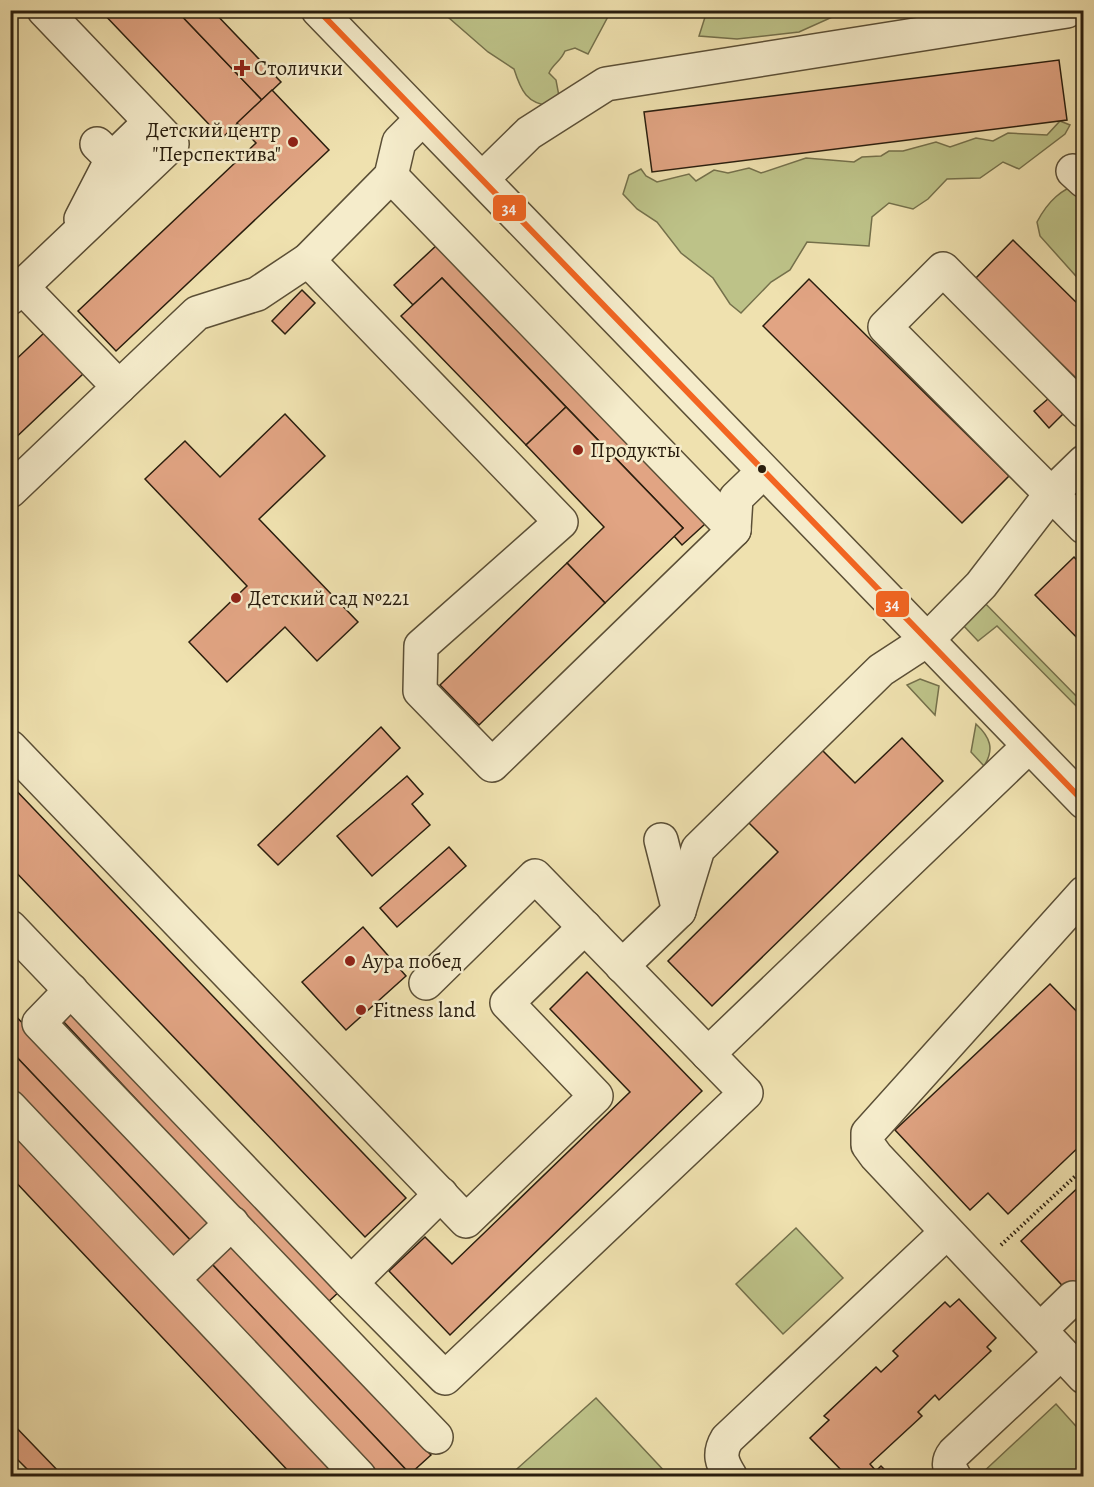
<svg xmlns="http://www.w3.org/2000/svg" width="1094" height="1487" font-family="Alegreya,serif">
<rect width="100%" height="100%" fill="#efe1af"/>
<filter id="stains"><feTurbulence type="fractalNoise" baseFrequency=".00333" numOctaves="4"/><feColorMatrix values="0 0 0 0 .2 0 0 0 0 .09 0 0 0 0 .02 0 0 0 .5 -.17"/></filter>
<radialGradient id="worn" r=".72"><stop offset=".6" stop-color="#630" stop-opacity="0"/><stop offset="1" stop-color="#630" stop-opacity=".3"/></radialGradient>
<g fill="#bdc288" stroke="#74704b" stroke-width="1.5">
<polygon points="698,10 892,10 892,11 875,17 839,14 799,32 737,39 699,36 706,14 697,16"/>
<path d="M441,11H611L588,54L575,48L565,51C561,61 553,64 549,73L556,80L559,96L551,106C527,104 521,91 514,69L488,52Z"/>
<polygon points="1060,121 1070,125 1065,134 1019,169 1003,162 980,178 947,179 928,199 913,209 889,203 872,217 869,246 807,242 790,270 771,282 741,313 730,304 713,278 681,253 657,222 637,209 623,194 629,175 641,169 646,176 657,182 689,174 696,181 714,170 728,173 749,168 761,173 806,158 854,162 862,157 881,156 889,151 903,151 936,142 950,147 976,138 993,141 1008,133 1047,135"/>
<path d="M1083,182V284L1040,236L1037,222C1048,201 1061,189 1083,182Z"/>
<polygon points="976,594 1083,703 1083,713 997,626 978,641 962,624"/>
<polygon points="920,679 939,686 935,715 907,685"/>
<path d="M976,724C990,737 995,749 984,766L971,752Z"/>
<polygon points="796,1228 843,1278 783,1334 736,1284"/>
<polygon points="596,1398 669,1476 509,1476"/>
<polygon points="1056,1404 1083,1434 1083,1476 979,1476"/>
</g>
<g fill="#e1a483" stroke="#2a1e0e" stroke-width="1.5">
<polygon points="100,10 176,10 262,100 222,138"/>
<polygon points="176,10 212,10 281,82 262,100"/>
<polygon points="1059,60 1067,120 652,172 644,112"/>
<polygon points="272,90 329,150 116,351 78,311 256,143 237,123"/>
<polygon points="1013,240 1084,310 1084,386 975,279"/>
<polygon points="438,244 705,524 682,545 674,536 683,528 442,278 413,305 394,285"/>
<polygon points="442,278 566,407 526,445 401,316"/>
<polygon points="809,279 1009,476 962,523 763,326"/>
<polygon points="302,290 315,303 285,334 272,321"/>
<polygon points="44,333 83,374 10,443 10,365"/>
<polygon points="1049,398 1063,414 1049,428 1034,411"/>
<polygon points="566,407 683,528 605,603 567,563 604,527 526,445"/>
<polygon points="285,414 325,456 259,519 358,622 317,661 285,627 227,682 189,642 247,586 145,479 185,441 220,477"/>
<polygon points="1074,557 1084,568 1084,645 1035,595"/>
<polygon points="567,563 605,603 479,725 440,685"/>
<polygon points="381,727 400,748 278,865 258,845"/>
<polygon points="902,738 943,781 712,1006 668,961 778,852 741,815 814,742 855,783"/>
<polygon points="407,776 423,794 412,804 430,825 372,876 337,836"/>
<polygon points="10,784 406,1198 365,1237 10,866"/>
<polygon points="449,847 466,866 397,927 380,908"/>
<polygon points="363,927 406,976 346,1030 302,982"/>
<polygon points="587,972 702,1091 450,1335 389,1271 425,1237 452,1264 630,1092 550,1009"/>
<polygon points="1050,984 1084,1019 1084,1142 1008,1214 988,1193 970,1210 895,1130"/>
<polygon points="76,1007 341,1290 327,1303 62,1020"/>
<polygon points="10,1010 215,1226 195,1245 10,1050"/>
<polygon points="10,1050 195,1245 178,1261 10,1085"/>
<polygon points="10,1128 340,1476 293,1476 10,1176"/>
<polygon points="1084,1182 1084,1309 1021,1241"/>
<polygon points="230,1243 431,1455 410,1474 210,1262"/>
<polygon points="210,1262 412,1476 381,1476 193,1278"/>
<polygon points="959,1299 996,1338 987,1347 991,1351 939,1400 935,1395 918,1412 922,1416 870,1464 876,1471 881,1466 891,1476 847,1476 810,1438 829,1420 824,1416 876,1367 881,1372 898,1356 893,1351 945,1302 950,1307"/>
<polygon points="10,1421 63,1476 34,1476 10,1452"/>
</g>
<g fill="none" stroke-linecap="round" stroke-linejoin="round">
<defs>
<g id="minor">
<polyline points="318,10 1084,802"/>
<polyline points="112,159 150,122"/>
<polyline points="1073,171 1084,181"/>
<polyline points="391,176 734,530"/>
<polyline points="482,179 529,133 606,84 1067,11"/>
<polyline points="81,219 112,159 97,144"/>
<polyline points="308,260 561,522 421,646 420,691 492,765 734,530 736,498 763,472"/>
<polyline points="10,298 172,144 44,10"/>
<polyline points="119,387 197,313 257,294 308,260 391,176 399,142 422,119"/>
<polyline points="1084,411 943,269 885,327 1084,527"/>
<polyline points="10,491 119,387 22,287"/>
<polyline points="10,747 466,1221 596,1096 507,1003 585,927"/>
<polyline points="661,840 679,911"/>
<polyline points="1084,893 868,1133 868,1145 876,1156 1084,1377"/>
<polyline points="10,927 351,1283 445,1378 746,1093 535,876 426,983"/>
<polyline points="622,966 679,911 698,849 881,670 927,640 981,585 1051,494 1084,462"/>
<polyline points="71,990 39,1023 436,1437"/>
<polyline points="708,1054 1029,746"/>
<polyline points="10,1107 359,1476"/>
<polyline points="173,1279 232,1223"/>
<polyline points="351,1283 441,1194"/>
<polyline points="1040,1330 1073,1298"/>
<path d="M730,1476C722,1463 718,1454 727,1439L947,1232"/>
<path d="M954,1476C949,1468 947,1462 954,1453L1061,1353"/>
</g>
</defs>
<use href="#minor" stroke="#5b4f36" stroke-width="36"/>
<polyline stroke="#2a1e0e" stroke-width="4" stroke-dasharray="1.5 3" stroke-linecap="butt" points="1001,1245 1084,1168"/>
<use href="#minor" stroke="#f5eccb" stroke-width="33"/>
<defs>
<polyline id="bus-1" points="318,10 1084,802"/>
</defs>
<use href="#bus-1" stroke="#f5eccb" stroke-width="10"/>
<use href="#bus-1" stroke="#f26522" stroke-width="6"/>
</g>
<g fill="#8f2418" stroke="#f5eccb" stroke-width="2">
<path d="M239 59h6v6h6v6h-6v6h-6v-6h-6v-6h6z"/>
<circle cx="293" cy="142" r="6"/>
<circle cx="578" cy="450" r="6"/>
<circle cx="236" cy="598" r="6"/>
<circle cx="350" cy="961" r="6"/>
<circle cx="361" cy="1010" r="6"/>
</g>
<circle fill="#2a1e0e" stroke="#f5eccb" stroke-width="2" cx="762" cy="469" r="5"/>
<g text-anchor="middle" dominant-baseline="central" stroke-width="5" stroke-linejoin="round" paint-order="stroke">
<g font-size="21" fill="#2a1e0e" stroke="#f5eccb" text-anchor="start">
<text x="254" y="68">Столички</text>
<text x="281" y="130" text-anchor="end">Детский центр<tspan x="281" dy="24">"Перспектива"</tspan></text>
<text x="590" y="450">Продукты</text>
<text x="248" y="598">Детский сад №221</text>
<text x="362" y="961">Аура побед</text>
<text x="373" y="1010">Fitness land</text>
</g>
</g>
<g stroke="#f5eccb" stroke-width="2">
<rect x="492" y="194" width="35" height="28" rx="6" fill="#f26522"/>
<rect x="875" y="590" width="35" height="28" rx="6" fill="#f26522"/>
</g>
<g font-size="16" text-anchor="middle" font-weight="bold" fill="#fff">
<text x="509" y="214">34</text>
<text x="892" y="610">34</text>
</g>
<rect width="1094" height="1487" fill="none" stroke="#efe1af" stroke-width="36"/>
<rect x="12" y="12" width="1070" height="1463" fill="none" stroke="#2a1e0e" stroke-width="3"/>
<rect x="18" y="18" width="1058" height="1451" fill="none" stroke="#2a1e0e" stroke-width="1.5"/>
<rect width="100%" height="100%" filter="url(#stains)"/>
<rect width="100%" height="100%" fill="url(#worn)"/>
</svg>
